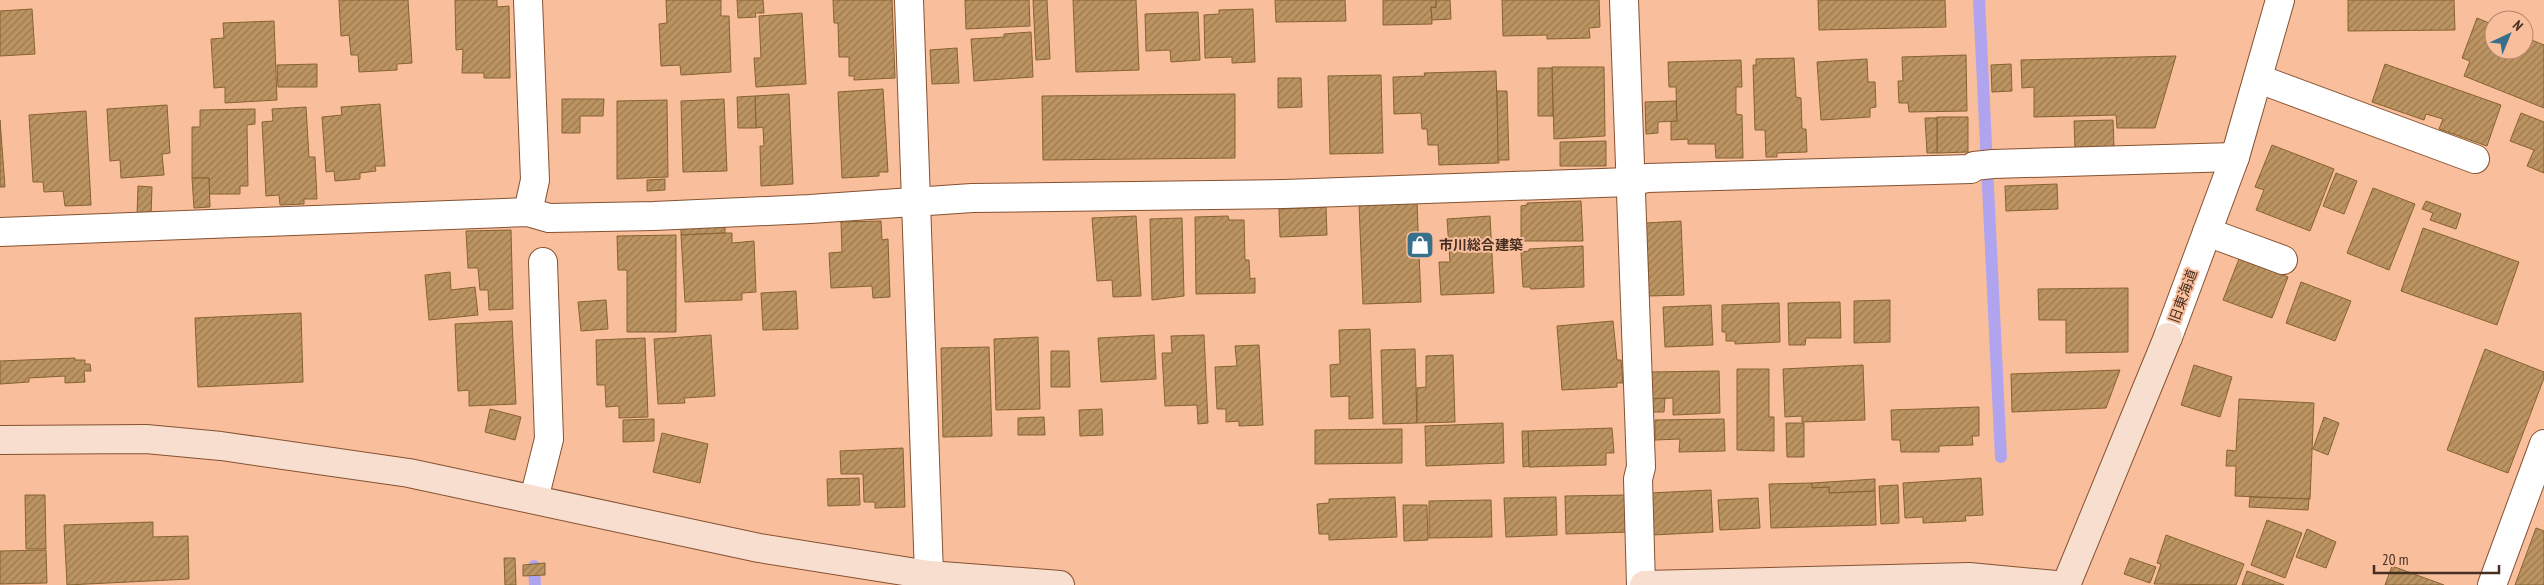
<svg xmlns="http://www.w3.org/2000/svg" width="2544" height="585" font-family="'PT Sans Narrow','Noto Sans JP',sans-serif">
<defs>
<pattern id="building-hatch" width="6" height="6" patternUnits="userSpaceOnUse" patternTransform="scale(1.25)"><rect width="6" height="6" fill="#bc9462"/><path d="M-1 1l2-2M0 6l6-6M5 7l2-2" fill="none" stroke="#9b7950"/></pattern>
</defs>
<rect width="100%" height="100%" fill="#f9be9c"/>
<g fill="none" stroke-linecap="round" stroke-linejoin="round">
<g stroke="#b1a4ee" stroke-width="12">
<polyline points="1979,0 2001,457"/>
<polyline points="534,566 535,585"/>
</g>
</g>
<g fill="url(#building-hatch)" stroke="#876230">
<polygon points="339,0 408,0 412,63 397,64 397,70 359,72 358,55 351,55 349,35 341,36"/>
<polygon points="455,0 497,0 497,7 509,6 510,78 484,78 484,73 462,73 463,49 456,50"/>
<polygon points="666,0 721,0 721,16 729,16 731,72 681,75 680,65 661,66 659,24 667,23"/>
<polygon points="737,0 763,0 764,13 755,13 756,17 738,18"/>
<polygon points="833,0 892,0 895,78 854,80 854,76 849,76 849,57 839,57 838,23 834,23"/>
<polygon points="965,0 1029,0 1030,26 966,29"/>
<polygon points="1033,0 1047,0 1050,59 1036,60"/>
<polygon points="1073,0 1136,0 1139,70 1076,72"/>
<polygon points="1275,0 1345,0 1346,21 1276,22"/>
<polygon points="1383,0 1436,0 1436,8 1431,7 1432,24 1383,25"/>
<polygon points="1436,0 1450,0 1451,19 1432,20 1431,7 1436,8"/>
<polygon points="1502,0 1599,0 1600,27 1589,28 1590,38 1547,39 1547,35 1503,36"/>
<polygon points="1818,0 1945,0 1946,27 1819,30"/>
<polygon points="2348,0 2454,0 2455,30 2348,31"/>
<polygon points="32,9 35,54 0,56 0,11"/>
<polygon points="1253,9 1255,62 1232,63 1232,57 1205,58 1204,15 1219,14 1219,10"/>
<polygon points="1198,12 1200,60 1171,62 1170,50 1146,51 1145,14"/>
<polygon points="802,13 806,84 756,87 754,58 761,58 759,16"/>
<polygon points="2477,18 2494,25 2494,50 2524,50 2524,37 2544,45 2544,108 2464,76 2470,61 2462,58"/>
<polygon points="274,21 277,100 225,103 225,87 214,88 211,39 224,38 223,23"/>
<polygon points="1031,32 1033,77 974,81 971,39 1004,37 1004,34"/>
<polygon points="957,48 959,83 932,84 930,50"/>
<polygon points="1966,55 1967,111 1909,112 1908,103 1899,103 1898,81 1903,81 1902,57"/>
<polygon points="2176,56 2155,128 2117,128 2116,115 2034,117 2034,87 2022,88 2021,60"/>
<polygon points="1794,58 1796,97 1801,98 1802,129 1806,129 1807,152 1777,153 1777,157 1766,157 1765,130 1755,130 1753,65 1756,65 1756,59"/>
<polygon points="1867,59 1868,82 1875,82 1876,107 1870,108 1870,117 1821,120 1817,62"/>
<polygon points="1741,60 1742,87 1736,87 1736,114 1742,115 1743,158 1716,158 1715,144 1688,144 1688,139 1671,140 1671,121 1677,121 1676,87 1669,87 1668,62"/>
<polygon points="317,64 317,87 278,87 277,65"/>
<polygon points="2011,64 2012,91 1992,92 1991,65"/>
<polygon points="2385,64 2501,105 2487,146 2439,129 2443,119 2426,114 2424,120 2372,102"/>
<polygon points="1552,67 1604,67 1605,136 1554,139"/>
<polygon points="1538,68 1552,68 1553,116 1538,116"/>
<polygon points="1496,71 1499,163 1439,165 1438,145 1428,145 1427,129 1422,129 1421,113 1394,114 1393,77 1425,76 1424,73"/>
<polygon points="1381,75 1383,153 1330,154 1328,76"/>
<polygon points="1278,78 1301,78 1302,107 1278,108"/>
<polygon points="883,89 888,172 879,172 879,176 842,178 838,92"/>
<polygon points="1497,91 1507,91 1509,160 1498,160"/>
<polygon points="789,94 793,184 761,186 760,146 764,146 763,127 756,128 755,96"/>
<polygon points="1235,94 1235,158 1043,160 1042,96"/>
<polygon points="755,96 756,128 738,128 737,97"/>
<polygon points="562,99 604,99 603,116 580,116 580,133 562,133"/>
<polygon points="724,99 727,171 683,172 681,101"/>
<polygon points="667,100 668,177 617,179 617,101"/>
<polygon points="1676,101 1677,121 1658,122 1658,133 1646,134 1645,102"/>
<polygon points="380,104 385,166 375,166 376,171 360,173 360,179 335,181 334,171 326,172 322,117 342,115 341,107"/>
<polygon points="167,105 170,153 162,154 164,175 121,178 120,160 110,161 107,109"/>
<polygon points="306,107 309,157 315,157 317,199 304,199 304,204 280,205 279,195 266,196 262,122 273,121 272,109"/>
<polygon points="255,109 255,124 247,125 248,186 240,186 240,194 209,194 209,178 192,178 192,127 200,127 200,110"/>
<polygon points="86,111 91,205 65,206 63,191 44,192 43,182 33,182 29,115"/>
<polygon points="2521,113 2544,122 2544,173 2527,166 2534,150 2510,141"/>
<polygon points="1937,117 1968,117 1968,152 1937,153"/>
<polygon points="1925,118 1937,118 1937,153 1927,153"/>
<polygon points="0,120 5,187 0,187"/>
<polygon points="2113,120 2114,147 2075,149 2074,121"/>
<polygon points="1606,141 1606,166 1560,166 1560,142"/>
<polygon points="2272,145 2334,169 2310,231 2256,210 2264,190 2255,187"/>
<polygon points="2336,173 2357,181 2344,214 2323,206"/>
<polygon points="192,178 209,178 210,207 194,208"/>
<polygon points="665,179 665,190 647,191 647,180"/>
<polygon points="2057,184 2058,209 2006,211 2005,186"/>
<polygon points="138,186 152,187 151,216 137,215"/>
<polygon points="2373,188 2415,204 2389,270 2347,253"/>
<polygon points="1581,201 1583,241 1521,241 1521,206 1527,205 1527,203"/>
<polygon points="2426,201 2461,214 2456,229 2430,220 2433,213 2422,209"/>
<polygon points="1417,202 1421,302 1363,304 1359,204"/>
<polygon points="1326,207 1327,235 1280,237 1279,209"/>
<polygon points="1136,216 1141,296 1113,297 1112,280 1097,281 1092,218"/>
<polygon points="1228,216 1229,220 1244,220 1245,260 1249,260 1250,279 1255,278 1255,293 1196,294 1195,217"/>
<polygon points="1490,216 1494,293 1441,295 1439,262 1450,262 1447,219"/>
<polygon points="1182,218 1184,296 1152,300 1150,219"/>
<polygon points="881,221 882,240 888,239 890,297 873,298 872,286 831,288 829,253 842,252 841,222"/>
<polygon points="1681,221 1684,295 1649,296 1646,223"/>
<polygon points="725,225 725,233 681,235 681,228"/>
<polygon points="2423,228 2519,262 2497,325 2401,291"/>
<polygon points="511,230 513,309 489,310 488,290 480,290 478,268 468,268 466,231"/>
<polygon points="725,233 732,233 732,243 754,241 756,292 742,293 742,300 685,302 681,235"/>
<polygon points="676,235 676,332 627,332 627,270 618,270 617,236"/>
<polygon points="1583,246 1584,287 1531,289 1530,287 1523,287 1521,252 1529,251 1529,249"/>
<polygon points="2239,259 2288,277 2272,318 2223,300"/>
<polygon points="450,272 451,290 475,287 478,315 429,320 425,275"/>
<polygon points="2301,282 2351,301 2335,341 2286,323"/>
<polygon points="2128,288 2128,352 2066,353 2066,320 2039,320 2038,289"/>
<polygon points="796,291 798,329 763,330 761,293"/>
<polygon points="606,300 608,329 581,331 578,302"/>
<polygon points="1890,300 1890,342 1854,343 1854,301"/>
<polygon points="1840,302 1841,338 1806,338 1805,345 1789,345 1788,303"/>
<polygon points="1779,303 1780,342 1735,344 1735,341 1726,341 1726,332 1722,332 1722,305"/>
<polygon points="1711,305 1713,345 1665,347 1663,307"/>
<polygon points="301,313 303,382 198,387 195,318"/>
<polygon points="512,321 516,404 469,406 469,390 458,391 455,324"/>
<polygon points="1613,321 1617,360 1621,360 1623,383 1617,383 1617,387 1562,390 1557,326"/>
<polygon points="1370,329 1373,418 1349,419 1349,396 1331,397 1330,365 1340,364 1339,330"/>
<polygon points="711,335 715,396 684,398 685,403 658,404 654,339"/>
<polygon points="1154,335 1156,379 1101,382 1098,338"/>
<polygon points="1204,335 1208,423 1198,424 1197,405 1165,406 1162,353 1172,353 1171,336"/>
<polygon points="1038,337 1040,409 996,410 994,339"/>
<polygon points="645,338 648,417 619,418 619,406 606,407 605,385 597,385 596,340"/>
<polygon points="1259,345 1263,425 1239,426 1239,421 1226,422 1226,409 1217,409 1215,367 1237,366 1235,346"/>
<polygon points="989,347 992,436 943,437 941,348"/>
<polygon points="1415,349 1417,423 1383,424 1381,350"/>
<polygon points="2485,349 2544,372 2544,378 2508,473 2447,450"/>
<polygon points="1051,351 1069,351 1070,387 1051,387"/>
<polygon points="1453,355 1455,422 1417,423 1417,388 1426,387 1426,356"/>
<polygon points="75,358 75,360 85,360 85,364 90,364 91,371 84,371 85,382 65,383 65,376 29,378 29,382 0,384 0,361"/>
<polygon points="1863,365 1865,420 1802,422 1802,416 1785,417 1783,369"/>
<polygon points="2194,365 2232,377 2220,417 2181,405"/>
<polygon points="1737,369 1769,369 1769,417 1774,417 1774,451 1737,450"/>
<polygon points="2120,370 2106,408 2012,412 2011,374"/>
<polygon points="1719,371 1720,413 1673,415 1673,398 1651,399 1651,372"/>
<polygon points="1665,398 1664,412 1652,412 1651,399"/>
<polygon points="2239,399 2314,403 2310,499 2235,496 2236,466 2226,466 2227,450 2236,451"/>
<polygon points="1979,407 1979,436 1972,436 1973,445 1939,446 1939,452 1901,452 1900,440 1892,440 1891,410"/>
<polygon points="490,409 521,417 515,440 485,432"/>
<polygon points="1102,409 1103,435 1080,436 1079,410"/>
<polygon points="1044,417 1045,435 1018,435 1018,418"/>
<polygon points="2324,417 2339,423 2328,455 2313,449"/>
<polygon points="654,419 654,441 623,442 623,420"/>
<polygon points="1724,419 1725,451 1679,452 1680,439 1655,440 1655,420"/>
<polygon points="1503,423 1504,463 1426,466 1425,426"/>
<polygon points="1786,423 1804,423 1804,457 1787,457"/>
<polygon points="1612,428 1614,453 1606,453 1606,465 1529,467 1528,431"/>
<polygon points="1402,429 1402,463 1315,464 1315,430"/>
<polygon points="1522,431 1528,431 1529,466 1523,467"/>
<polygon points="662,433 708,444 700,483 653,472"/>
<polygon points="903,448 905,507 875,508 875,502 864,502 863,474 841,474 840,451"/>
<polygon points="859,478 860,505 828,506 827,479"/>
<polygon points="1981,478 1983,515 1965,516 1966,521 1923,523 1923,517 1905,518 1903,483"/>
<polygon points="1875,479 1875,491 1829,493 1829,487 1812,488 1812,483"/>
<polygon points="1812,483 1812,488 1829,487 1829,493 1875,491 1876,525 1771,528 1769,484"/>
<polygon points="1898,485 1899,523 1881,524 1879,486"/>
<polygon points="1711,490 1713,532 1652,535 1650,493"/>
<polygon points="25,495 45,495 46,549 26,549"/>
<polygon points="1628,495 1630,532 1566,534 1565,496"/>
<polygon points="1395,497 1397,537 1329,540 1329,534 1319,534 1317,504 1329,503 1329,499"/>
<polygon points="1556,497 1557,535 1506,537 1504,498"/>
<polygon points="2250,497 2309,499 2308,510 2249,507"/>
<polygon points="1758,498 1760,528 1720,530 1718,500"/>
<polygon points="1491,500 1492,537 1429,538 1429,501"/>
<polygon points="1403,505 1427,505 1428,540 1404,541"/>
<polygon points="2267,520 2302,533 2285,578 2251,565"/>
<polygon points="153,522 153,537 188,536 189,579 67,585 64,525"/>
<polygon points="2536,528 2544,531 2544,585 2515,585"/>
<polygon points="2307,529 2336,542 2326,568 2296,557"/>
<polygon points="2166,535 2244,564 2236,585 2154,584 2161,564 2157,563"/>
<polygon points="46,550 47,583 0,584 0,551"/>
<polygon points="504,558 515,558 516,585 505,585"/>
<polygon points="2130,558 2156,567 2150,583 2124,574"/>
<polygon points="545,563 545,575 523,576 523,565"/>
<polygon points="2392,566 2444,585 2385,585"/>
<polygon points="2247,571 2284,585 2242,585"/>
</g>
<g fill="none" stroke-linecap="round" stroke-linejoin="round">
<defs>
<g id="street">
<polyline points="909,0 929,575"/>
<polyline points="1624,0 1641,467 1638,479 1641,585"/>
<polyline points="2259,79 2475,159"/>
<polyline points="528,212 535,180 528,0"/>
<polyline points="0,232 528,212 549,218 654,216 810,209 972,198 1284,194 1629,182 1647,178 1971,169 1974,166 1993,164 2235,157"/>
<polyline points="2207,232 2283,260"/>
<polyline points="2168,337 2235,157 2280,0"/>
<polyline points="534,499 549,439 543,262"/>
<polyline points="2492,585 2544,444"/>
</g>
<g id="secondary">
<polyline points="0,440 146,439 221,446 409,473 759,548 929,575 1060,585"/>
<polyline points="1644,585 1969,577 2056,585"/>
<polyline points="2066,585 2168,337"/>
</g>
</defs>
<use href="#street" stroke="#855232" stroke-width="30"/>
<use href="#secondary" stroke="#855232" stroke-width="30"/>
<use href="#street" stroke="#fff" stroke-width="28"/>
<use href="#secondary" stroke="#f8dece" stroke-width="28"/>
</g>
<defs>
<symbol id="shop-square" viewBox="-11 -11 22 22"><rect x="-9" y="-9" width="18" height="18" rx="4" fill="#386f8a" stroke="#f9be9c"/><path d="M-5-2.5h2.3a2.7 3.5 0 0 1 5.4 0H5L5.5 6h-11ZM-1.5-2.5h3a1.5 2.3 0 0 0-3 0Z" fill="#fff"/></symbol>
</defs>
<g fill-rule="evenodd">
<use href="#shop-square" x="1404" y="229" width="32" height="32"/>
</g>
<g text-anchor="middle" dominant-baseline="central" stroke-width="4" stroke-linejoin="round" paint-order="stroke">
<g font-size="14" font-weight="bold" fill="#462f21" stroke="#f9be9c" text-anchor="start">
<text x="1439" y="245">市川総合建築</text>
</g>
<g font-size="14" fill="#462f21" stroke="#f9be9c">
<text transform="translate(2183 296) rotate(-70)">旧東海道</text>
</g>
</g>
<g transform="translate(2509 35) rotate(44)"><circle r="24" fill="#f9be9c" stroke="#b1856b"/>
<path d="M0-4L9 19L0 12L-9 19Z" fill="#386f8a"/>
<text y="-8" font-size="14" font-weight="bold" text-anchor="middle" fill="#462f21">N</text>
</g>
<path d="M2374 565v8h125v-8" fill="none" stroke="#462f21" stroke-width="2.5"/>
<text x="2382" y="565" font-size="15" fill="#462f21" stroke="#f9be9c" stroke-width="4" paint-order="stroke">20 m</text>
</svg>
